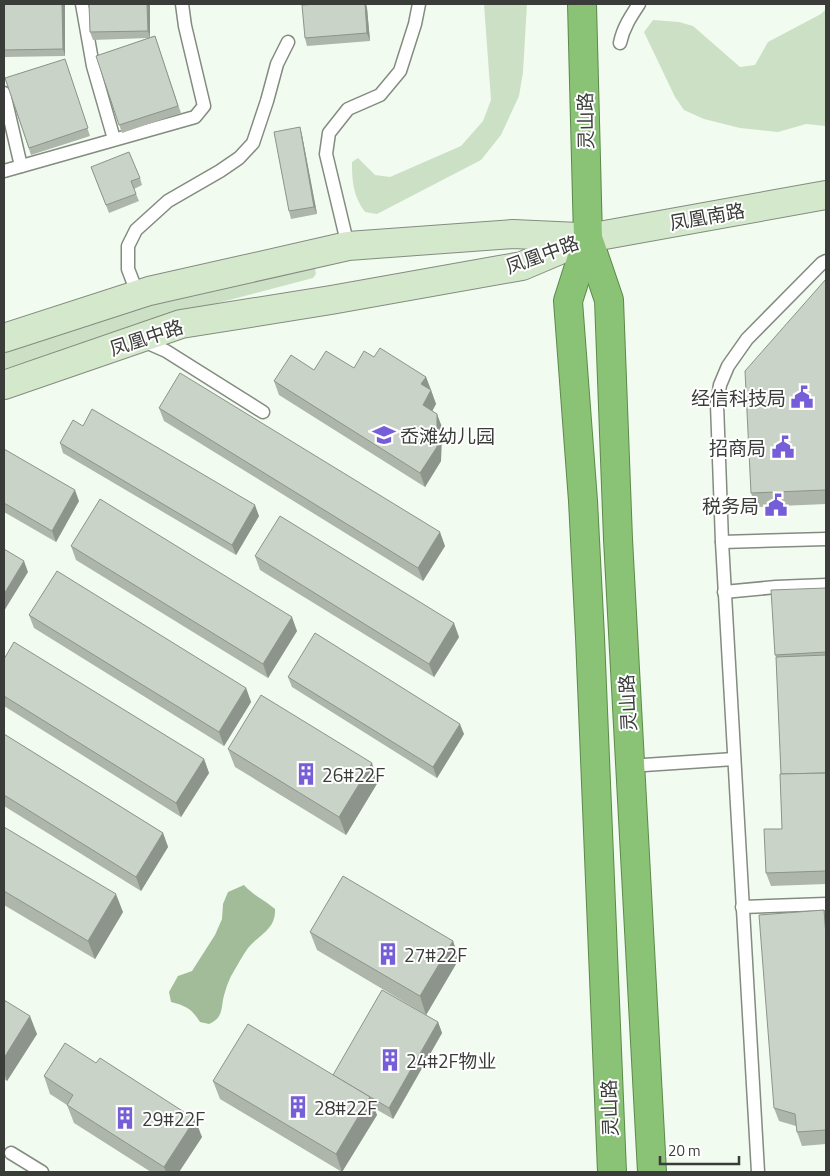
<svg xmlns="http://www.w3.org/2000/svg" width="830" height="1176" font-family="'Titillium Web','Noto Sans SC',sans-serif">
<rect width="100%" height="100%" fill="#f2fbef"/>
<g fill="#cbe0c4">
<path d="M484,4H527L523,72L519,96L501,135L481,160L377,214L365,212C353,196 352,181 352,162L358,158L375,175L390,177L461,146L483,121L491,100Z"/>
<polygon points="826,9 826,126 806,124 778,132 740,128 704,119 684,110 675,97 644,32 653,20 679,22 693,26 740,67 755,65 768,42 821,14"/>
<polygon points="310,265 315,268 316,274 313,278 187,311 4,369 4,351 193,292"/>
</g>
<path fill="#a2bc99" d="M244,885C254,896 263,899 275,909C276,929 260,934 248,948C243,955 238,964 234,971C230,977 227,985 225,992C220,1007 225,1017 209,1024L200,1022C191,1008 186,1006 171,1002L169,992L178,976L192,971L215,935L222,919L223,904L228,892Z"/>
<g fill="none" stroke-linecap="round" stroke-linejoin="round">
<defs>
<g id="service">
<polyline points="82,4 93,66 114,139"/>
<path d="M620,43C623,28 631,16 639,4"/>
<polyline points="4,93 21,166"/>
<polyline points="4,171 195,117 204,106 185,26 182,4"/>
<polyline points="348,246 326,154 329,133 348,109 380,95 400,71 415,24 419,4"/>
<polyline points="138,295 128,269 128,246 136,230 168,201 220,171 239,158 253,143 267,101 277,64 288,42"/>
<polyline points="141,340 166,351 263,412"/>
<polyline points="722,542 826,539"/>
<polyline points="724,592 776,587 826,585"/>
<polyline points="644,765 734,759"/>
<polyline points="742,907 826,904"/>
<polyline points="11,1153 42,1172"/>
<polyline points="758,1172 722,542 717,404 720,385 728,366 747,339 822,263 826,261"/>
</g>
<g id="secondary">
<polyline points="4,338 149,291 348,246 513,234 579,237"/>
<polyline points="4,385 181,324 331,300 522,266 588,238 826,195"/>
</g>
<g id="trunk">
<polyline points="582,4 588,238 609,300 618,539 652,1172"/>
<polyline points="588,238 568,301 583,501 590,637 612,1172"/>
</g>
</defs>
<use href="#service" stroke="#848b81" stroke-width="15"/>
<use href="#secondary" stroke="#848b81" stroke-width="30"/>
<use href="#trunk" stroke="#5b8a4a" stroke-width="30"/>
<use href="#service" stroke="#fff" stroke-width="12"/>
<use href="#secondary" stroke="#d4e8cb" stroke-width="28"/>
<use href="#trunk" stroke="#8bc376" stroke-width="28"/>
</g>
<g fill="#aeb5ab">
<polygon points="4,4 65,4 65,56 4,57"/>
<polygon points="89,4 150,4 150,37 155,36 181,113 122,133 96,56 148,38 93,40 90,32"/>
<polygon points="319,4 366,4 367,8 370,41 307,46 305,38"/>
<polygon points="65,59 90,136 31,155 5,78"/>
<polygon points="300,127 302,135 317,214 291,219 289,211"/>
<polygon points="91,167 140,178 142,185 134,189 139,201 109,213"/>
<polygon points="826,279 826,504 756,507 751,493"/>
<polygon points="374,357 426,377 436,404 432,411 442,427 441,461 425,487 279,395 274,381 354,368"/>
<polygon points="159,408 445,546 423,581 164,421"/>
<polygon points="60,443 259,516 236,555 63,453"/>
<polygon points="4,449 79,501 56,542 4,512"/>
<polygon points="71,546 297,631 268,678 76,560"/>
<polygon points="255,556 459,637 434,677 260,570"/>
<polygon points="826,588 826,884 771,886 766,873 782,829 781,774 776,657 775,655"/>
<polygon points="29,615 246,688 251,702 224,746 34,628"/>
<polygon points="4,659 204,759 209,773 181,817 4,706"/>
<polygon points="288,677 464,734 437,778 292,687"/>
<polygon points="4,734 163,833 168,847 141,891 4,806"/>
<polygon points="228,749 378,782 346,835 235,767"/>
<polygon points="4,827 123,912 95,959 4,905"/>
<polygon points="824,910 826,915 826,1144 802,1146 797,1132 796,1126 779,1121 774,1108"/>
<polygon points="310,932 453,941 459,959 426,1015 317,950"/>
<polygon points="4,1000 37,1034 7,1081 4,1079"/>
<polygon points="438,1022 442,1033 393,1119 374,1108 377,1115 342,1172 220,1099 213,1081 333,1075"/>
<polygon points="96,1063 202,1137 179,1172 151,1172 74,1123 67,1105 50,1094 44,1076"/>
</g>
<g fill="#8d948b">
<polygon points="62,4 65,4 65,56 63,49"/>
<polygon points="147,4 150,4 150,38 148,31"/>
<polygon points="365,4 366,4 367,8 370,41 367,33"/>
<polygon points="300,127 302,135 317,214 314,207"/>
<polygon points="426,377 431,390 421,384"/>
<polygon points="431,390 436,404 428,419 423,405"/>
<polygon points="437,414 442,427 441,461 425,487 420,473"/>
<polygon points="75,490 79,501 56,542 52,531"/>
<polygon points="255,505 259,516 236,555 232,545"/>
<polygon points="440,532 445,546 423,581 418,568"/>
<polygon points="24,561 28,572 4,611 4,594"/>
<polygon points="292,617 297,631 268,678 263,664"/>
<polygon points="454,623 459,637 434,677 429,664"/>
<polygon points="246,688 251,702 224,746 219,732"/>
<polygon points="460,724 464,734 437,778 433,767"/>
<polygon points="204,759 209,773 181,817 176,803"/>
<polygon points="372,763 378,782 346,835 339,817"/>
<polygon points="163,833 168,847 141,891 136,877"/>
<polygon points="116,894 123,912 95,959 88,941"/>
<polygon points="824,910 826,915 826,936"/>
<polygon points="453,941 459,959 426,1015 420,996"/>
<polygon points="30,1016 37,1034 7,1081 4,1072 4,1058"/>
<polygon points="438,1022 442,1033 393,1119 389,1108"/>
<polygon points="370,1097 377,1115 342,1172 336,1154"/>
<polygon points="195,1119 202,1137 179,1172 166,1172 164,1167"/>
</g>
<g fill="#cad3c7" stroke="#8d948b">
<polygon points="4,4 62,4 63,49 4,50"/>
<polygon points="89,4 147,4 148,31 90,32"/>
<polygon points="319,4 365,4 367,33 305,38 302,5"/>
<polygon points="155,36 178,106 119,125 96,56"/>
<polygon points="65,59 88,128 29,148 5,78"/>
<polygon points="300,127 314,207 289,211 274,132"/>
<polygon points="129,152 140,178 131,181 136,194 106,205 91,167"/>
<polygon points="826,279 826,490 751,493 745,371"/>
<polygon points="380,348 426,377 421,384 431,390 423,405 437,414 437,447 420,473 274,381 291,355 314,370 326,351 354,368 364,351 374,357"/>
<polygon points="180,373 440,532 418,568 159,408"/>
<polygon points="92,409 255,505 232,545 60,443 73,420 83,426"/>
<polygon points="4,449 75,490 52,531 4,503"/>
<polygon points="100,499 292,617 263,664 71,546"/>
<polygon points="280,516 454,623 429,664 255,556"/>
<polygon points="4,549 24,561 4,594"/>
<polygon points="57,571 246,688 219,732 29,615"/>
<polygon points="826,588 826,652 775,655 771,590"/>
<polygon points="315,633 460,724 433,767 288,677"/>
<polygon points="14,642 204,759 176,803 4,696 4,659"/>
<polygon points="826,655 826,773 781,774 776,657"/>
<polygon points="261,695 372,763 339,817 228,749"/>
<polygon points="4,734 163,833 136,877 4,795"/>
<polygon points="826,773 826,871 766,873 764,829 782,829 780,774"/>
<polygon points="4,827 116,894 88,941 4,891"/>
<polygon points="343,876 453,941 420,996 310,932"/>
<polygon points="824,910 826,936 826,1130 797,1132 795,1114 774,1108 759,915"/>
<polygon points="382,990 438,1022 389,1108 333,1075"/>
<polygon points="4,1000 30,1016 4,1058"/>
<polygon points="248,1024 370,1097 336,1154 213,1081"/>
<polygon points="65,1043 96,1063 100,1058 195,1119 164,1167 67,1105 73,1095 44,1076"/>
</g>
<defs>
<symbol id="civic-bare" viewBox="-9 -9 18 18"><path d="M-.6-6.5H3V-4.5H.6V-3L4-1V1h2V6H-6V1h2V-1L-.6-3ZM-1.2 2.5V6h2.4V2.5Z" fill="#755ed8" stroke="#fff" stroke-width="2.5" paint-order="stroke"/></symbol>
<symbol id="school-bare" viewBox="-9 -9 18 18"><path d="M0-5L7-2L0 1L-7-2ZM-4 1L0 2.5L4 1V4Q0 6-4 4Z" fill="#755ed8" stroke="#fff" stroke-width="2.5" paint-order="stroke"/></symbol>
<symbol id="building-bare" viewBox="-9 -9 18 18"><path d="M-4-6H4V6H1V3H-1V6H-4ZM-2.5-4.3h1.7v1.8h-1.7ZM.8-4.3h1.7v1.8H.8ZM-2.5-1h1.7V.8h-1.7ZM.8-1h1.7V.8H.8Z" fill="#755ed8" stroke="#fff" stroke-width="2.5" paint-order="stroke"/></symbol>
</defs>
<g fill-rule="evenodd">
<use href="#civic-bare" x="786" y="381" width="32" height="32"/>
<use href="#school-bare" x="368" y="419" width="32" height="32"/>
<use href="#civic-bare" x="767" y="431" width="32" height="32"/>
<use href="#civic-bare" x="760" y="489" width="32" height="32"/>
<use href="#building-bare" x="290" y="758" width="32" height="32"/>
<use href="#building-bare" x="372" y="938" width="32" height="32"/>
<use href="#building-bare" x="374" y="1044" width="32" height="32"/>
<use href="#building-bare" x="282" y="1091" width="32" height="32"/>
<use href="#building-bare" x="109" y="1102" width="32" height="32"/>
</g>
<g text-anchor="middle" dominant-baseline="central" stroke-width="4" stroke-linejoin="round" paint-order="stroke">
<g font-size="19" fill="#393c38" stroke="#fff">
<text transform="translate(585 121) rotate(-91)">灵山路</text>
<text transform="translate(707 216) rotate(-10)">凤凰南路</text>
<text transform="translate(542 254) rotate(-20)">凤凰中路</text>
<text transform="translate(146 337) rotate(-18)">凤凰中路</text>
<text transform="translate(627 703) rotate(-93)">灵山路</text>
<text transform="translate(609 1108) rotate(-92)">灵山路</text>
</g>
<g font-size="19" fill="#393c38" stroke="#fff" text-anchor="start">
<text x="786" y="397" text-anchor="end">经信科技局</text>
<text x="400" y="435">岙滩幼儿园</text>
<text x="766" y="447" text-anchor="end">招商局</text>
<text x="759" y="505" text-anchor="end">税务局</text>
<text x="322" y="774">26#22F</text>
<text x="404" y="954">27#22F</text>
<text x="406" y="1060">24#2F物业</text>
<text x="314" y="1107">28#22F</text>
<text x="142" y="1118">29#22F</text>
</g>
</g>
<rect width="830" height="1176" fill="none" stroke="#393c38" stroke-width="10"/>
<path d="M660 1156v8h79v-8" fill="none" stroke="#393c38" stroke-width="2.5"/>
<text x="668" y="1156" font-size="15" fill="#393c38" stroke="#ffffff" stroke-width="4" paint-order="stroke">20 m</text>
</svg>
